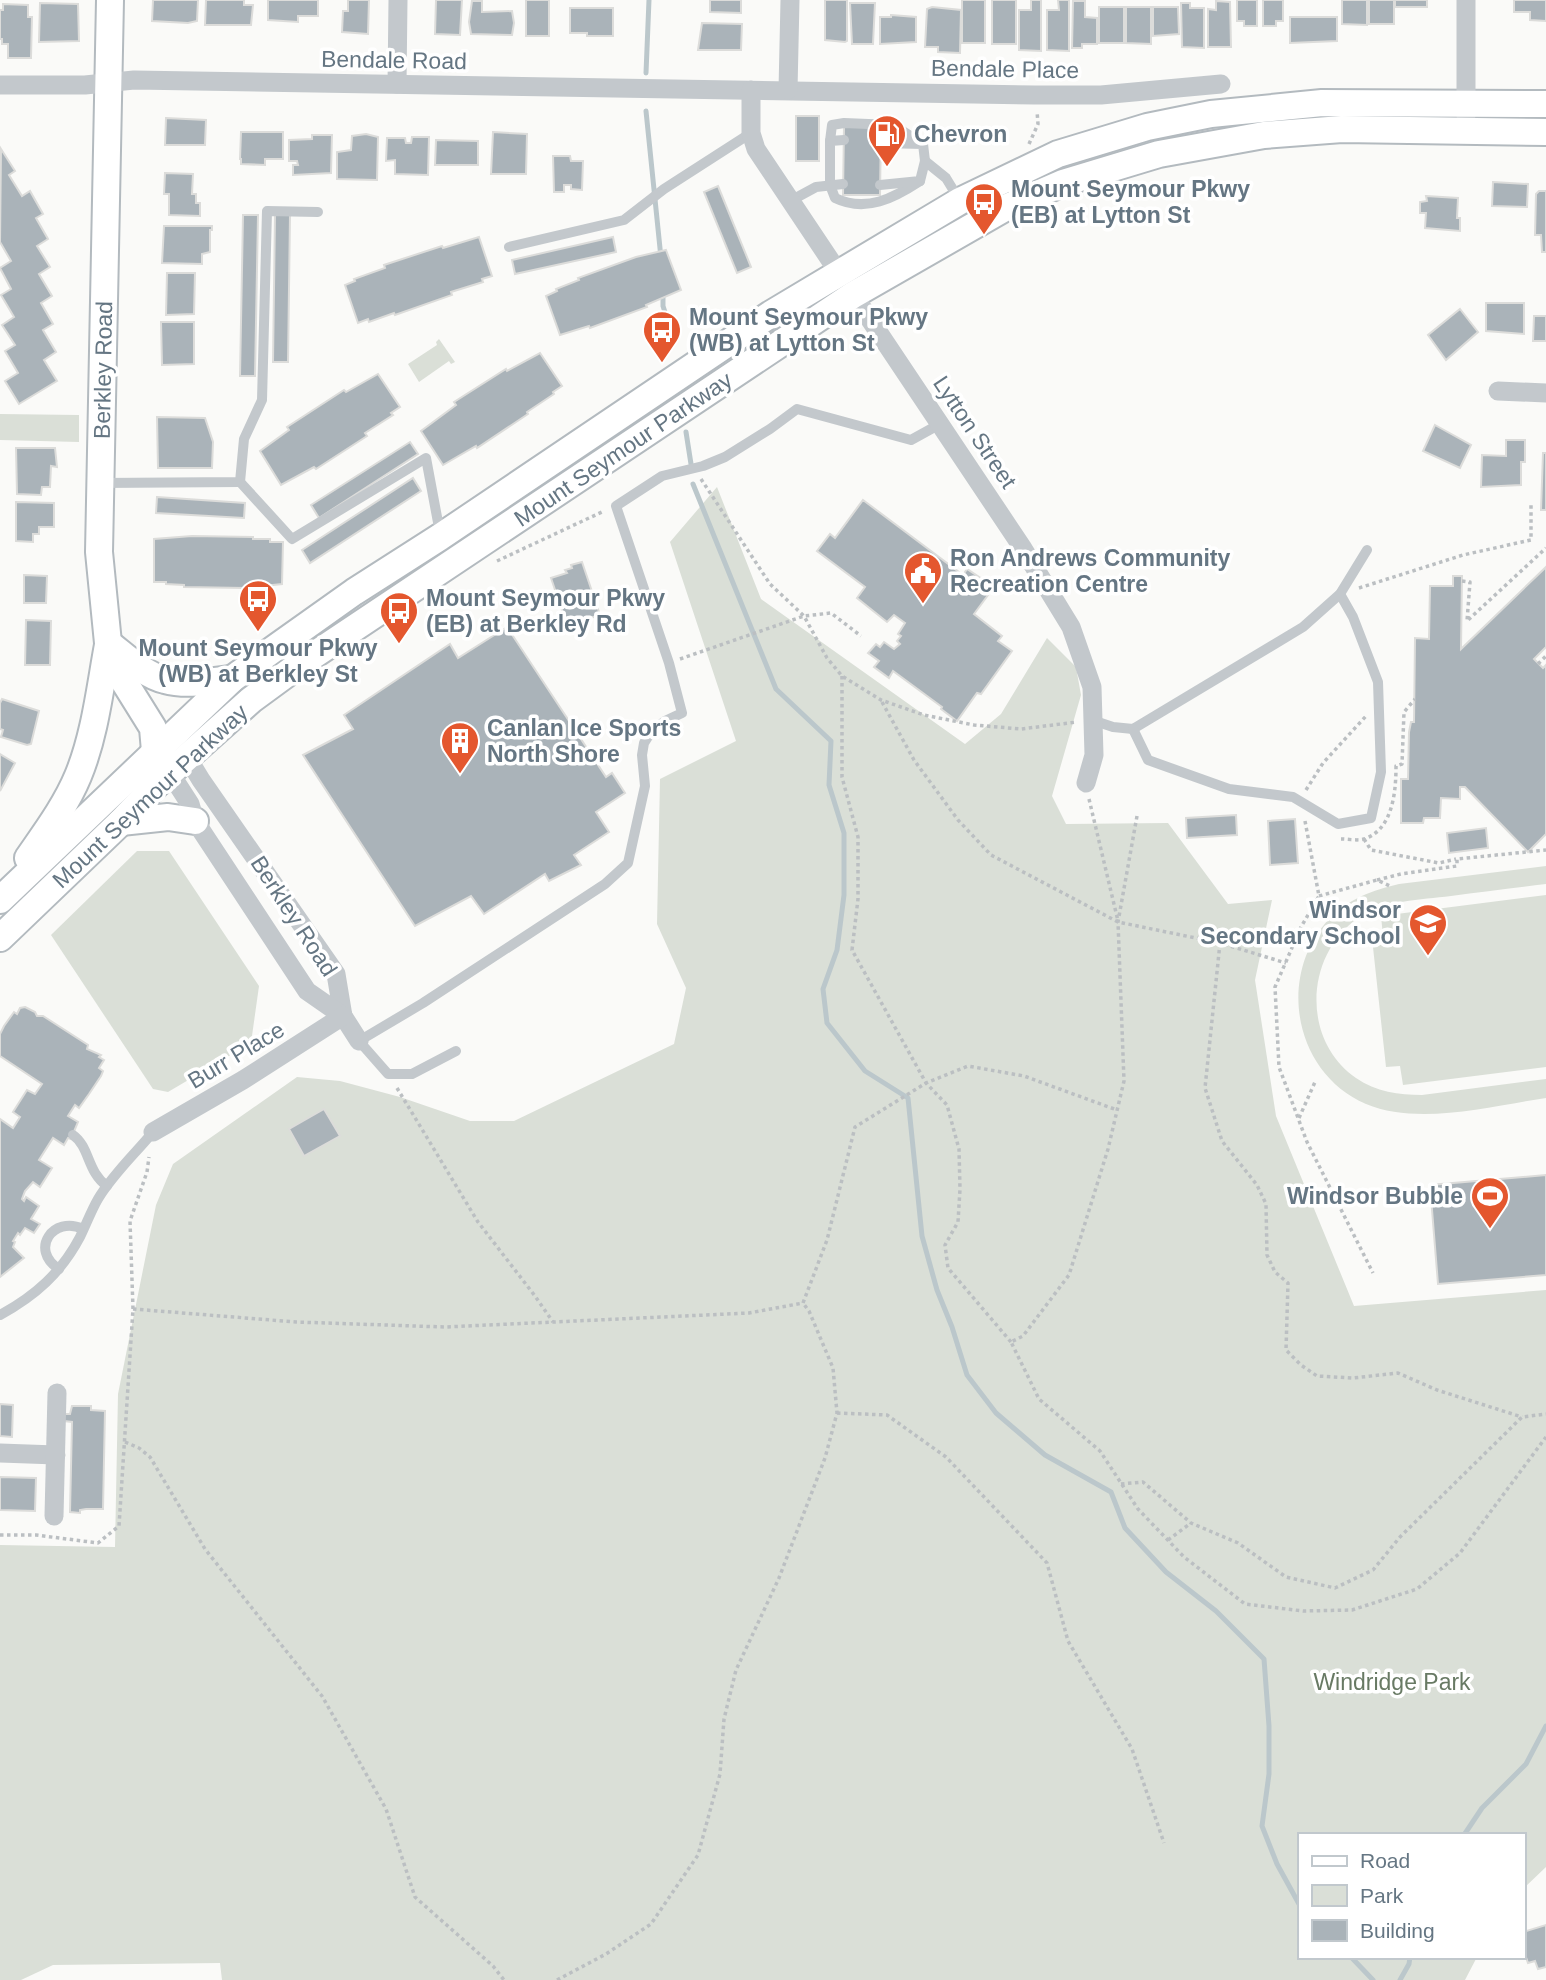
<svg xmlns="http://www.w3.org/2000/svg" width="1546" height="1980" font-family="Helvetica,sans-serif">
<rect width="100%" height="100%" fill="#fafaf8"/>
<g fill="#dadfd7">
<polygon points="439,339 455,362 451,364 449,361 419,382 408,364 437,345 436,342"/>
<polygon points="0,414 79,415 79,442 0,440"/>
<polygon points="717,487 761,599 965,744 1001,714 1047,638 1076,667 1081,695 1052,796 1066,824 1168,823 1228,904 1272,900 1255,980 1276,1116 1354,1306 1546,1290 1546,1867 1523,1889 1523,1835 1299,1835 1299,1957 1477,1957 1465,1980 222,1980 220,1963 53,1965 21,1980 0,1980 0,1545 115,1547 118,1394 156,1205 173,1164 297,1077 340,1081 400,1097 470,1121 514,1121 674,1044 686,988 657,924 660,779 736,741 670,542"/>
<polygon points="137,851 169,851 259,986 251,1043 168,1092 153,1089 51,935"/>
<path d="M1546,866V884C1514,888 1482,892 1451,896C1420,900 1385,900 1358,918C1305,955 1301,1040 1356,1078C1376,1092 1399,1095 1422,1095L1546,1079V1098C1491,1106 1419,1126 1366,1104C1294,1073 1276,976 1329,919C1348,899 1373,890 1399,884Z"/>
<polygon points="1546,895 1546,1067 1403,1085 1400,1066 1386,1067 1372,938 1383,936 1381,916"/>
</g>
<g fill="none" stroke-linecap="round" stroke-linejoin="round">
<g stroke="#bbc7cb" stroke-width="5">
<polyline points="646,73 649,0"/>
<polyline points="646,111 661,258"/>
<polyline points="663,292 663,306 674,340"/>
<polyline points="686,432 691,464"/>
<polyline points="693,484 776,689 831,741 829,785 844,833 844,895 837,950 823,989 827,1023 865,1071 908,1098 922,1236 937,1290 952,1327 967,1375 996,1413 1045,1455 1111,1492 1125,1528 1166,1572 1216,1611 1264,1659 1269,1726 1269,1774 1262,1826 1277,1864 1299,1904"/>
<polyline points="1464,1835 1482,1808 1526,1764 1546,1726"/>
<polyline points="1351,1957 1373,1980"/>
<polyline points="1400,1980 1409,1964 1410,1957"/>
</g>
</g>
<g fill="#aab3b9" stroke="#dcdcda" stroke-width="2">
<polygon points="153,0 198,0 197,21 188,23 152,21"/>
<polygon points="206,0 244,0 244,5 253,5 251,25 205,25"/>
<polygon points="268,0 318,0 318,16 298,16 298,22 268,20"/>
<polygon points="348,0 369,0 368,34 342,32 343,11 348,11"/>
<polygon points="436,0 462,0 460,35 435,34"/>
<rect x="526" y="0" width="23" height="36"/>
<polygon points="710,0 741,0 741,13 710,12"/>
<polygon points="825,0 847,0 847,41 845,42 825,40"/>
<rect x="962" y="0" width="23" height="43"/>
<rect x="992" y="0" width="24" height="44"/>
<polygon points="1031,0 1041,0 1041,51 1019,50 1019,10 1031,10"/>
<polygon points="1058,0 1069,0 1069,51 1047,50 1047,10 1059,10"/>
<polygon points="1237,0 1257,0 1257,26 1244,26 1244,21 1237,21"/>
<polygon points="1263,0 1283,0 1283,21 1276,21 1276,26 1263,26"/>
<polygon points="1342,0 1367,0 1367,25 1342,24"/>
<rect x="1369" y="0" width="25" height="24"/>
<rect x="1395" y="0" width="32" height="7"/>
<polygon points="1514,0 1546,0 1546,21 1530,20 1530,12 1514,12"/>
<polygon points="472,1 482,1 482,12 512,11 514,23 512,35 471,34 469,22"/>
<polygon points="1073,1 1085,1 1085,17 1097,18 1097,44 1082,44 1082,48 1072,48"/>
<polygon points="1216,1 1230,2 1231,47 1208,47 1208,9 1216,10"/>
<polygon points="40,3 78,4 79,41 39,42"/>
<polygon points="850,3 875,3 873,44 852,44"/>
<polygon points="1181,3 1190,3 1190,8 1204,8 1204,48 1182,47"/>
<polygon points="3,4 28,5 28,17 32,17 31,58 8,58 8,44 2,44 2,39 0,39 0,10 3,10"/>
<polygon points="932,7 961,10 960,53 938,52 938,47 925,47 927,9"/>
<rect x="1099" y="7" width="25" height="36"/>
<polygon points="1126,7 1151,7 1151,44 1126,43"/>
<polygon points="1153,7 1178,7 1179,34 1153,36"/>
<polygon points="570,8 613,8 613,36 587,36 587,33 570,33"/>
<polygon points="891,15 916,17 916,42 880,44 880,17 891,17"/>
<polygon points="1290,17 1337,17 1337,41 1290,43"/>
<polygon points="702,23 742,24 741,50 698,50"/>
<rect x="796" y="116" width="23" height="45"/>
<polygon points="166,118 206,120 205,145 165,145"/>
<polygon points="844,127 881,127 880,195 843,195"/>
<polygon points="241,132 283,132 283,159 265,159 265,165 241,164 241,159 240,159"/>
<polygon points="493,132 527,134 526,174 491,174"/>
<polygon points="366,134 378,137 377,180 337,179 337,152 351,150 352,136"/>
<polygon points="312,135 332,135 331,173 293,175 293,165 298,165 297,161 289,161 289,140 312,139"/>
<polygon points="412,137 429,137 428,175 395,174 395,160 386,161 387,138 405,138 406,143 411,143"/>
<polygon points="436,140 478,141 478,165 435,165"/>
<polygon points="1,149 15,171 9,175 22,196 30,191 43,214 36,218 48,239 37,246 50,267 39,274 52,296 41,303 53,324 43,330 56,352 44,360 57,381 19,404 5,381 18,373 5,351 15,345 2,325 14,317 1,295 11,289 0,268 11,261 0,242"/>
<polygon points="553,156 570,156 571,161 583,161 582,190 571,189 571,185 564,185 564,192 554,192"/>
<polygon points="165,173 193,174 192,194 196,194 196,203 200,203 200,216 169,215 169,194 164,194"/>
<polygon points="1493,182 1528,184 1527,207 1492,206"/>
<polygon points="718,186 751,267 737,273 704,192"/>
<polygon points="1539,191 1546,191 1546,252 1542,252 1541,235 1535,235 1536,194"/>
<polygon points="1426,196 1458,198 1457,218 1460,218 1460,231 1425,228 1426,213 1420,213 1420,202 1427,201"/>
<polygon points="243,215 258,215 255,376 240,376"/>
<polygon points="275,215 290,215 288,362 273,362"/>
<polygon points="164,226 212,226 212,230 210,230 210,252 202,254 202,264 162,263"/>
<polygon points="479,237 492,276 482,279 483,282 451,292 452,295 395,315 394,313 369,322 368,319 358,323 345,285 355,281 354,279 385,268 384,265 442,246 443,248"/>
<polygon points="613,237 616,252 515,274 512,260"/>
<polygon points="666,250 681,290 646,305 647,307 590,328 589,326 560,335 546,296 557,291 556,289 579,280 578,278 636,257"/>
<polygon points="167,273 195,273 194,314 166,315"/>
<polygon points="1486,303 1524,303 1524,334 1486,331"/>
<polygon points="1460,309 1478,332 1446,360 1428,335"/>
<polygon points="1534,316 1546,316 1546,341 1533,341"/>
<polygon points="161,322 194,322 194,364 162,365"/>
<polygon points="540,353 562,386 553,392 554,394 527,412 528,414 477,448 476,446 443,465 421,431 456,405 454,402 506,369 507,371"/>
<polygon points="378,374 400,407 391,413 393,415 365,433 367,436 316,469 314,467 281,485 260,451 289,430 287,427 344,390 346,392"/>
<polygon points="157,417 205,418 213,442 212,468 158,468"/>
<polygon points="1435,425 1471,445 1460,468 1423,451"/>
<polygon points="1506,440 1525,440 1525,462 1521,462 1521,485 1481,487 1482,455 1506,456"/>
<polygon points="410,442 418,454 319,518 311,505"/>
<polygon points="16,448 55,448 57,467 51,466 50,487 42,487 41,495 17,494"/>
<polygon points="1543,453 1546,453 1546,510 1541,510"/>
<polygon points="413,478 421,491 310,563 302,550"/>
<polygon points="157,497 245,503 244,518 156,513"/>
<polygon points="863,500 963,575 967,569 994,587 974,614 1002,636 998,641 1012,651 981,694 977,693 957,721 941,709 942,707 893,671 889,678 874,667 879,661 868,653 876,644 880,647 884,642 894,649 900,644 897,641 901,636 898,634 905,623 894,615 887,622 857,598 865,587 817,551 830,534 835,538"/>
<polygon points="16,502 54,503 54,527 39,527 39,534 33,534 33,542 16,541"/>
<polygon points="192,536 253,537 253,539 270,539 270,542 283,542 282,584 245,588 184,587 184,585 166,584 166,582 154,582 154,539"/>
<polygon points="582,562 600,615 567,625 551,578 567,573 565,570 572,568 571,565"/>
<polygon points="1546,567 1546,647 1534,659 1543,668 1546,665 1546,834 1528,852 1465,787 1460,787 1460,799 1441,798 1440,818 1424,818 1423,823 1401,823 1401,779 1408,779 1409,732 1411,722 1414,722 1415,638 1429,639 1430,586 1453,586 1453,576 1462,576 1461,649"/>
<polygon points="24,575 47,576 46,603 24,603"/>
<polygon points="26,620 51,621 50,665 25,665"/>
<polygon points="507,627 606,777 612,773 625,793 596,812 609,832 574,855 581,865 549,881 545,874 484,914 471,896 415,926 303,755 353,729 344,715 450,644 458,658"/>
<polygon points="2,699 39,711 31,744 27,745 1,737 3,730 0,729 0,703"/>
<polygon points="0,754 15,763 0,791"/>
<polygon points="1236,815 1237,835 1187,838 1186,818"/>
<polygon points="1295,819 1298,863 1270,865 1268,821"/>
<polygon points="1486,828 1488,848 1449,853 1447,833"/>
<polygon points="25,1007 35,1012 37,1016 43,1016 88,1045 87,1049 101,1055 99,1057 104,1060 99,1068 103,1071 101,1076 89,1094 79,1108 75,1105 68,1116 78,1122 71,1139 68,1138 64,1145 53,1138 39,1160 52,1168 40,1187 33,1182 25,1191 22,1199 24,1201 26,1197 39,1206 31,1219 40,1224 34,1233 25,1228 20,1235 18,1233 13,1241 15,1242 13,1247 24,1258 0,1277 0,1119 13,1128 20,1117 13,1112 27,1090 35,1094 42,1084 0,1056 0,1034 4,1026 14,1012 17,1014 20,1008"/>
<polygon points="324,1109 340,1136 304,1156 289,1129"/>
<polygon points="1546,1175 1546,1275 1438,1284 1430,1185"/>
<polygon points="0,1404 13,1405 12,1437 0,1436"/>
<polygon points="72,1406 91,1406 91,1410 105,1411 103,1509 86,1509 80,1510 80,1513 70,1512 72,1422 64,1421 64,1414 70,1414"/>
<polygon points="0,1477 36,1478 35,1511 0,1510"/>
<polygon points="1546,1925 1546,1967 1538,1969 1535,1961 1528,1963 1523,1949 1523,1932"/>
</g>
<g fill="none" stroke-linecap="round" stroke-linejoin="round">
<defs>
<g id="secondary">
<polyline points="110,0 99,552 108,643 115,667 153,728 155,751"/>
<path d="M108,643C125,656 144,675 165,680C186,686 211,681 232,679"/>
<polyline points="121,822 168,817 195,821"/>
<path d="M28,858C46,832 66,805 78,776C95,735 100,688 108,645"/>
<polyline points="0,900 232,679 278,646 354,592 440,537 771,314 960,201 1058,154 1147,127 1211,114 1322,103 1546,104"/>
<polyline points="0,938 121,822 157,784 251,700 296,667 853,295 1003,209 1063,183 1159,154 1264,135 1342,129 1546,132"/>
</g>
</defs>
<use href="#secondary" stroke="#b3babf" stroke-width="30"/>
<g stroke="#bbbfc2" stroke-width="3.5" stroke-dasharray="3.5 3.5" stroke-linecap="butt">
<polyline points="1029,144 1038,124 1037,111"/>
<polyline points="701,479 770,584 804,616 827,658 842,676 881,700 924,715 974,725 1021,729 1077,722"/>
<polyline points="497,561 604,511"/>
<polyline points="1462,581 1470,582 1467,621 1546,548"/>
<polyline points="1359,588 1463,555 1531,540 1531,504"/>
<polyline points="680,659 804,616 831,613 861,636"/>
<polyline points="1538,664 1546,656"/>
<polyline points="842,676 842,777 858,837 858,899 852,950 926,1083 947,1105 959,1149 960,1189 958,1222 945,1245 948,1268 1011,1342"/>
<polyline points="882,702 914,760 958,820 991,855 1118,922 1220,943 1286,963"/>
<polyline points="1306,790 1323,763 1367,715"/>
<polyline points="1089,799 1118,921"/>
<polyline points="1137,816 1118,922 1124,1081 1108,1149 1069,1275 1023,1336 1011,1342 1039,1399 1100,1451 1138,1509 1184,1557 1245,1604 1303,1611 1352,1610 1417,1589 1460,1553 1546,1437"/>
<polyline points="1305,821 1319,896 1301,927 1275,987 1279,1067 1307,1142 1373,1273"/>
<path d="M1341,839C1348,839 1358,841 1364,839C1393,830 1396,791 1396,766L1402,764L1404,712L1415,699"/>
<polyline points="1364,839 1371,850 1439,863 1456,859"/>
<polyline points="1377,880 1401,874 1457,866 1457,859 1546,850"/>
<polyline points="1319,896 1377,880 1390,886"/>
<polyline points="1220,943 1205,1088 1222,1141 1257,1185 1266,1204 1267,1255 1275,1272 1288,1283 1286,1350 1301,1365 1317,1376 1353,1378 1398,1373 1437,1390 1522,1417"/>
<polyline points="397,1088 478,1222 535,1296 553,1322"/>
<polyline points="1299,1118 1315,1082"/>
<polyline points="803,1303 827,1240 855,1127 926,1083 968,1066 1024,1076 1117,1110"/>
<polyline points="133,1309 296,1322 445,1327 749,1313 803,1303"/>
<polyline points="837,1413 887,1415 946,1457 1047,1563 1068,1641 1132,1749 1164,1843"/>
<polyline points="125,1442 139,1448 150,1457 205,1549 322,1696 386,1809 415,1897 493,1966 504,1980"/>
<polyline points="1121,1484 1143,1482 1191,1523 1238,1543 1286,1577 1335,1588 1373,1570 1400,1537 1522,1417 1546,1414"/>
<polyline points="0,1535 36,1535 98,1543 119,1526 133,1309 130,1221 147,1172 149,1157"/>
<polyline points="1168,1540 1191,1523"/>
<polyline points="557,1980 606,1954 651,1924 698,1855 720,1774 724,1719 736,1670 779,1578 825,1458 837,1413 833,1368 809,1311 803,1303"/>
</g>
<g stroke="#c3c8cc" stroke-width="10">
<path d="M844,140L830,141V185L835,198C866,213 894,198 920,181"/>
<polyline points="830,141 832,125 844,123 893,125 923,144"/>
<polyline points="881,143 923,144 925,161"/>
<polyline points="880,185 920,181 925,161 946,178 960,201"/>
<polyline points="792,200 816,187 843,184"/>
<polyline points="509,247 624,220 664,189 751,133"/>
<polyline points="240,482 292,539 426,458 440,533"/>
<polyline points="101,483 240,482 244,439 262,400 267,211 318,212"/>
<polyline points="1095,721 1113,727 1133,729 1303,627 1340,594 1367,550"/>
<polyline points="1133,729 1148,760 1229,789 1293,797 1338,824 1371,818 1381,772 1378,682 1353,617 1340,594"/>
<polyline points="456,1051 412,1074 388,1074 359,1041 423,1003 605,884 628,863 645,786 642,755 644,743 651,732 665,721 682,713 669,663 616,506 662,476 703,466 725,457 770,429 797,409 911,440 940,424"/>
<path d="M73,1135C90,1147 87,1172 107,1186"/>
<path d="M59,1269C29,1250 53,1215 83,1229"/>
<path d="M0,1315C35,1296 61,1273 80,1237C86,1225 91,1211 98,1199C113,1174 135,1154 153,1132"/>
</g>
<g stroke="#c3c8cc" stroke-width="19">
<polyline points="1466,0 1466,116"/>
<polyline points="397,84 398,0"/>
<polyline points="0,85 85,85 134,80 1035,95 1101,95 1221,84"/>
<polyline points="751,90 751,133 756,149 1022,547 1071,627 1092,687 1094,755 1086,783"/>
<polyline points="788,90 790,0"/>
<polyline points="1498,391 1546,393"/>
<polyline points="181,747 201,780 336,974 343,1016"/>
<polyline points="163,762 190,804 195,821 307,991 343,1016 359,1041"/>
<polyline points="153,1132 243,1080 343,1016"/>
<polyline points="0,1453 56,1455"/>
<polyline points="54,1516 57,1393"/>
</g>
<use href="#secondary" stroke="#fff" stroke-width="26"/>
</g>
<defs>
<symbol id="fuel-pin" viewBox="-11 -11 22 30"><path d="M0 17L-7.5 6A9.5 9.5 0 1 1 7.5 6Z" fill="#e4572e" stroke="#fff"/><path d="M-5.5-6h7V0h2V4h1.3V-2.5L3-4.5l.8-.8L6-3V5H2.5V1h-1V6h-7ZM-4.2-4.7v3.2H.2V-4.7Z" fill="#fff"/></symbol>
<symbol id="bus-pin" viewBox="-11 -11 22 30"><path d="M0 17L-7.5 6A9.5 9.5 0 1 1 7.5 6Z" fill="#e4572e" stroke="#fff"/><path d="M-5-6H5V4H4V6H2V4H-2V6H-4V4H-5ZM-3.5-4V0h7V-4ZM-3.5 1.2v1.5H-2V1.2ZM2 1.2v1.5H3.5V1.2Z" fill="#fff"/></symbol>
<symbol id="civic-pin" viewBox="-11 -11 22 30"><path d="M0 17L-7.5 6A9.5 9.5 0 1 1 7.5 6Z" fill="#e4572e" stroke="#fff"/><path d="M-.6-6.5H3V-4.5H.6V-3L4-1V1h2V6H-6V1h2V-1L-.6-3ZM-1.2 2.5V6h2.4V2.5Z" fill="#fff"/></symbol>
<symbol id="building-pin" viewBox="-11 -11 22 30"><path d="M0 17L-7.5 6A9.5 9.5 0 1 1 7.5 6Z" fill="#e4572e" stroke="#fff"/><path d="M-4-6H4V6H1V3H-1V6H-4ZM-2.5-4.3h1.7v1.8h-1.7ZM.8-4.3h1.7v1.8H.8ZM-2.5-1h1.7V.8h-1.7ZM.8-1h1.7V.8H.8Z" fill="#fff"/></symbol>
<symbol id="school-pin" viewBox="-11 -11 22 30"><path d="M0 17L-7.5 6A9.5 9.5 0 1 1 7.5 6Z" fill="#e4572e" stroke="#fff"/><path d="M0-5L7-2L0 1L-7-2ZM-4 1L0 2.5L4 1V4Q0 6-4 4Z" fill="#fff"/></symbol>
<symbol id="stadium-pin" viewBox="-11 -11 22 30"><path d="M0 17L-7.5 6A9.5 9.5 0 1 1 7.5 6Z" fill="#e4572e" stroke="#fff"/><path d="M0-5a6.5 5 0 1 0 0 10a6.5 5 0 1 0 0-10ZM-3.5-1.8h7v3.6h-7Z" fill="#fff"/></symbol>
</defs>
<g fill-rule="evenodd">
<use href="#fuel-pin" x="865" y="112" width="44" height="60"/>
<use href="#bus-pin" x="962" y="180" width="44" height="60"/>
<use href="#bus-pin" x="640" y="308" width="44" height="60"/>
<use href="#civic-pin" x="901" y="549" width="44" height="60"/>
<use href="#bus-pin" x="236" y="577" width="44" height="60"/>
<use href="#bus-pin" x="377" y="589" width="44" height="60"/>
<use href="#building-pin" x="438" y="719" width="44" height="60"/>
<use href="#school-pin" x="1406" y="901" width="44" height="60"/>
<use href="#stadium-pin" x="1468" y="1174" width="44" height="60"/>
</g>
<g text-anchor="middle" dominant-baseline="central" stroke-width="7" stroke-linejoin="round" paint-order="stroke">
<g font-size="23" fill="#657683" stroke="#fff">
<text transform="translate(394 60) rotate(1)">Bendale Road</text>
<text transform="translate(1005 69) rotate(1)">Bendale Place</text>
<text transform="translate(103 370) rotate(-89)">Berkley Road</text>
<text transform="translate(975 432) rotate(56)">Lytton Street</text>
<text transform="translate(623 449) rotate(-34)">Mount Seymour Parkway</text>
<text transform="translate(150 796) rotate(-43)">Mount Seymour Parkway</text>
<text transform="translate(294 916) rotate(57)">Berkley Road</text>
<text transform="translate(236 1055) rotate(-31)">Burr Place</text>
</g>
<g font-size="23" font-weight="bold" fill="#657683" stroke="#fff" text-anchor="start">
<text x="914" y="134">Chevron</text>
<text x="1011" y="189">Mount Seymour Pkwy<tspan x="1011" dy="26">(EB) at Lytton St</tspan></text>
<text x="689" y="317">Mount Seymour Pkwy<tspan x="689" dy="26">(WB) at Lytton St</tspan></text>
<text x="950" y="558">Ron Andrews Community<tspan x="950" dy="26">Recreation Centre</tspan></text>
<text x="426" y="598">Mount Seymour Pkwy<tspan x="426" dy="26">(EB) at Berkley Rd</tspan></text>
<text x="258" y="648" text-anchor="middle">Mount Seymour Pkwy<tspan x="258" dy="26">(WB) at Berkley St</tspan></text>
<text x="487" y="728">Canlan Ice Sports<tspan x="487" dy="26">North Shore</tspan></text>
<text x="1401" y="910" text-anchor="end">Windsor<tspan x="1401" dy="26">Secondary School</tspan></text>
<text x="1463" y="1196" text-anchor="end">Windsor Bubble</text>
</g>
<g font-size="23" fill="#687a64" stroke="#fff">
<text x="1392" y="1682">Windridge Park</text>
</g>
</g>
<rect x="1298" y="1833" width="228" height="126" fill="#ffffff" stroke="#c1c8cd" stroke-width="2"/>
<rect x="1312" y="1856" width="35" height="10" fill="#ffffff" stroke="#c1c8cd" stroke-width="2"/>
<text x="1360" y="1868" font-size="21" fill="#657683">Road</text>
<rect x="1312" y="1885" width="35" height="21" fill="#dadfd7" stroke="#c1c8cd" stroke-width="2"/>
<text x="1360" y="1903" font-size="21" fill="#657683">Park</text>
<rect x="1312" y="1920" width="35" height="21" fill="#aab3b9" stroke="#c1c8cd" stroke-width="2"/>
<text x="1360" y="1938" font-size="21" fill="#657683">Building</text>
</svg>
